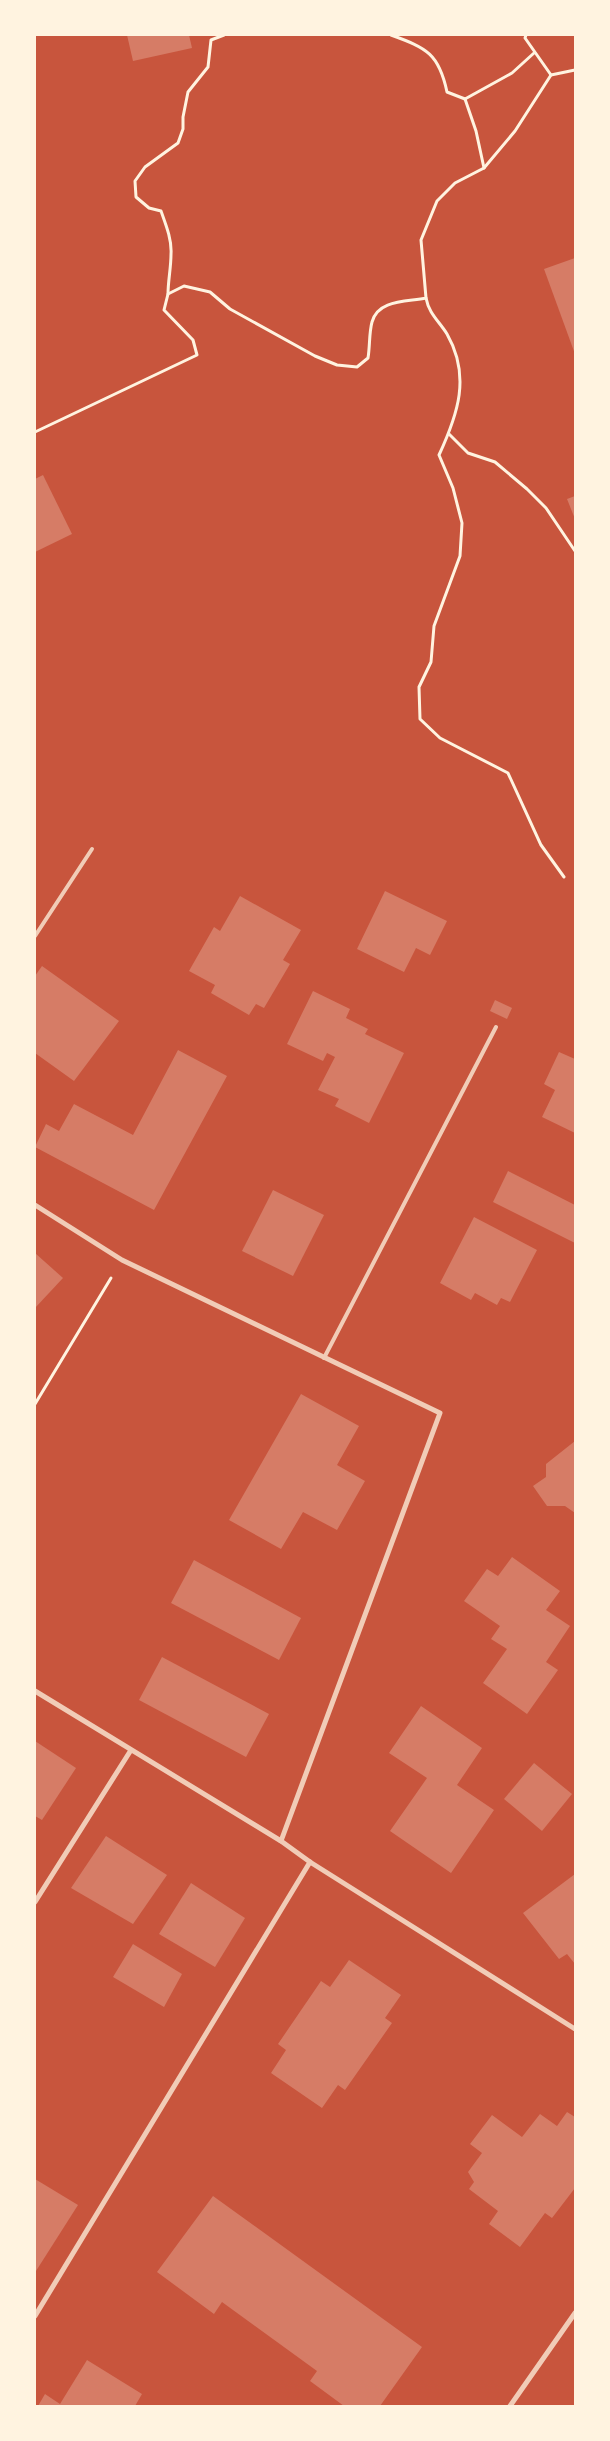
<svg xmlns="http://www.w3.org/2000/svg" width="610" height="2441" font-family="'Asap Condensed',sans-serif">
<rect width="100%" height="100%" fill="#c8553d"/>
<g fill="#d67c66">
<polygon points="127,35 189,35 192,48 133,61"/>
<polygon points="575,258 575,354 544,269"/>
<polygon points="43,475 72,534 35,552 35,479"/>
<polygon points="575,496 575,519 567,499"/>
<polygon points="385,891 447,921 430,955 416,948 404,972 357,949"/>
<polygon points="240,896 301,930 283,960 290,964 264,1008 256,1004 249,1015 211,993 215,985 189,971 214,927 220,931"/>
<polygon points="42,966 119,1021 74,1081 35,1053 35,976"/>
<polygon points="313,991 350,1009 346,1018 368,1029 365,1034 404,1053 369,1123 335,1106 339,1099 318,1090 335,1057 327,1053 323,1061 287,1044"/>
<polygon points="495,1000 512,1008 507,1019 490,1011"/>
<polygon points="178,1050 227,1076 154,1210 35,1147 46,1124 59,1131 74,1104 133,1135"/>
<polygon points="559,1052 575,1059 575,1133 542,1117 555,1090 544,1084"/>
<polygon points="508,1171 575,1205 575,1243 493,1202"/>
<polygon points="273,1190 324,1215 293,1276 242,1251"/>
<polygon points="474,1217 537,1250 510,1302 501,1298 497,1305 475,1293 471,1300 440,1283"/>
<polygon points="35,1253 63,1278 35,1308"/>
<polygon points="301,1394 359,1426 337,1465 365,1481 337,1530 303,1512 281,1549 229,1520"/>
<polygon points="575,1441 575,1513 565,1506 547,1506 533,1486 546,1477 546,1464"/>
<polygon points="512,1557 560,1591 546,1610 570,1626 546,1662 558,1670 527,1714 483,1683 507,1649 491,1639 500,1626 464,1601 487,1569 498,1576"/>
<polygon points="194,1560 301,1618 279,1660 171,1603"/>
<polygon points="162,1657 269,1714 246,1757 139,1700"/>
<polygon points="421,1706 482,1748 457,1785 494,1810 451,1873 390,1831 427,1778 389,1753"/>
<polygon points="35,1741 76,1768 42,1820 35,1816"/>
<polygon points="534,1763 572,1794 542,1831 504,1799"/>
<polygon points="106,1836 167,1875 133,1924 71,1888"/>
<polygon points="575,1874 575,1964 567,1954 559,1959 523,1913"/>
<polygon points="191,1883 245,1918 215,1967 159,1934"/>
<polygon points="133,1944 182,1974 164,2007 113,1977"/>
<polygon points="349,1960 401,1995 385,2018 392,2023 345,2090 338,2085 322,2108 271,2073 286,2050 278,2044 321,1981 330,1987"/>
<polygon points="567,2112 575,2117 575,2188 552,2218 545,2213 520,2247 489,2224 498,2211 469,2189 474,2182 468,2172 482,2153 470,2144 492,2115 522,2137 540,2114 557,2126"/>
<polygon points="35,2179 78,2205 36,2271 35,2270"/>
<polygon points="213,2196 422,2347 380,2406 344,2406 310,2381 317,2371 222,2302 214,2314 157,2272"/>
<polygon points="87,2360 142,2394 135,2406 38,2406 45,2394 60,2404"/>
</g>
<g fill="none" stroke-linecap="round" stroke-linejoin="round">
<g stroke="#fff3e0" stroke-width="3">
<path d="M391,35C427,48 439,54 447,92L465,99L512,73L534,53"/>
<polyline points="526,35 525,38 551,75"/>
<polyline points="465,99 476,131 484,168"/>
<path d="M168,294C168,281 171,268 171,254C172,240 166,225 161,211L149,208L136,197L135,181L145,167L178,143L183,129V117L188,92L208,67L211,40L224,35"/>
<path d="M426,298C429,314 439,321 447,334C471,376 458,414 439,455L453,488L462,523L460,556L434,626L431,662L419,687L420,719L440,738L508,773L541,845L564,877"/>
<path d="M35,432L197,355L193,340L164,310L168,294L184,286L210,292L230,309L315,356L337,365L357,367L368,358C370,346 369,333 372,322C378,299 408,302 426,298L421,240L437,201L455,183L484,168L515,131L551,75L575,70"/>
<polyline points="449,434 468,453 495,462 527,489 546,508 575,551"/>
<polyline points="35,1404 111,1278"/>
</g>
<g stroke="#f1ccb7" stroke-width="4">
<polyline points="35,936 92,849"/>
<polyline points="324,1358 496,1027"/>
</g>
<g stroke="#f1ccb7" stroke-width="5">
<polyline points="35,1205 122,1260 440,1413 281,1841"/>
<polyline points="35,1691 281,1841 310,1862 575,2029"/>
<polyline points="35,1902 131,1750"/>
<polyline points="35,2316 310,1862"/>
<polyline points="510,2406 575,2313"/>
</g>
</g>
<rect width="610" height="2441" fill="none" stroke="#fff3e0" stroke-width="72"/>
</svg>
